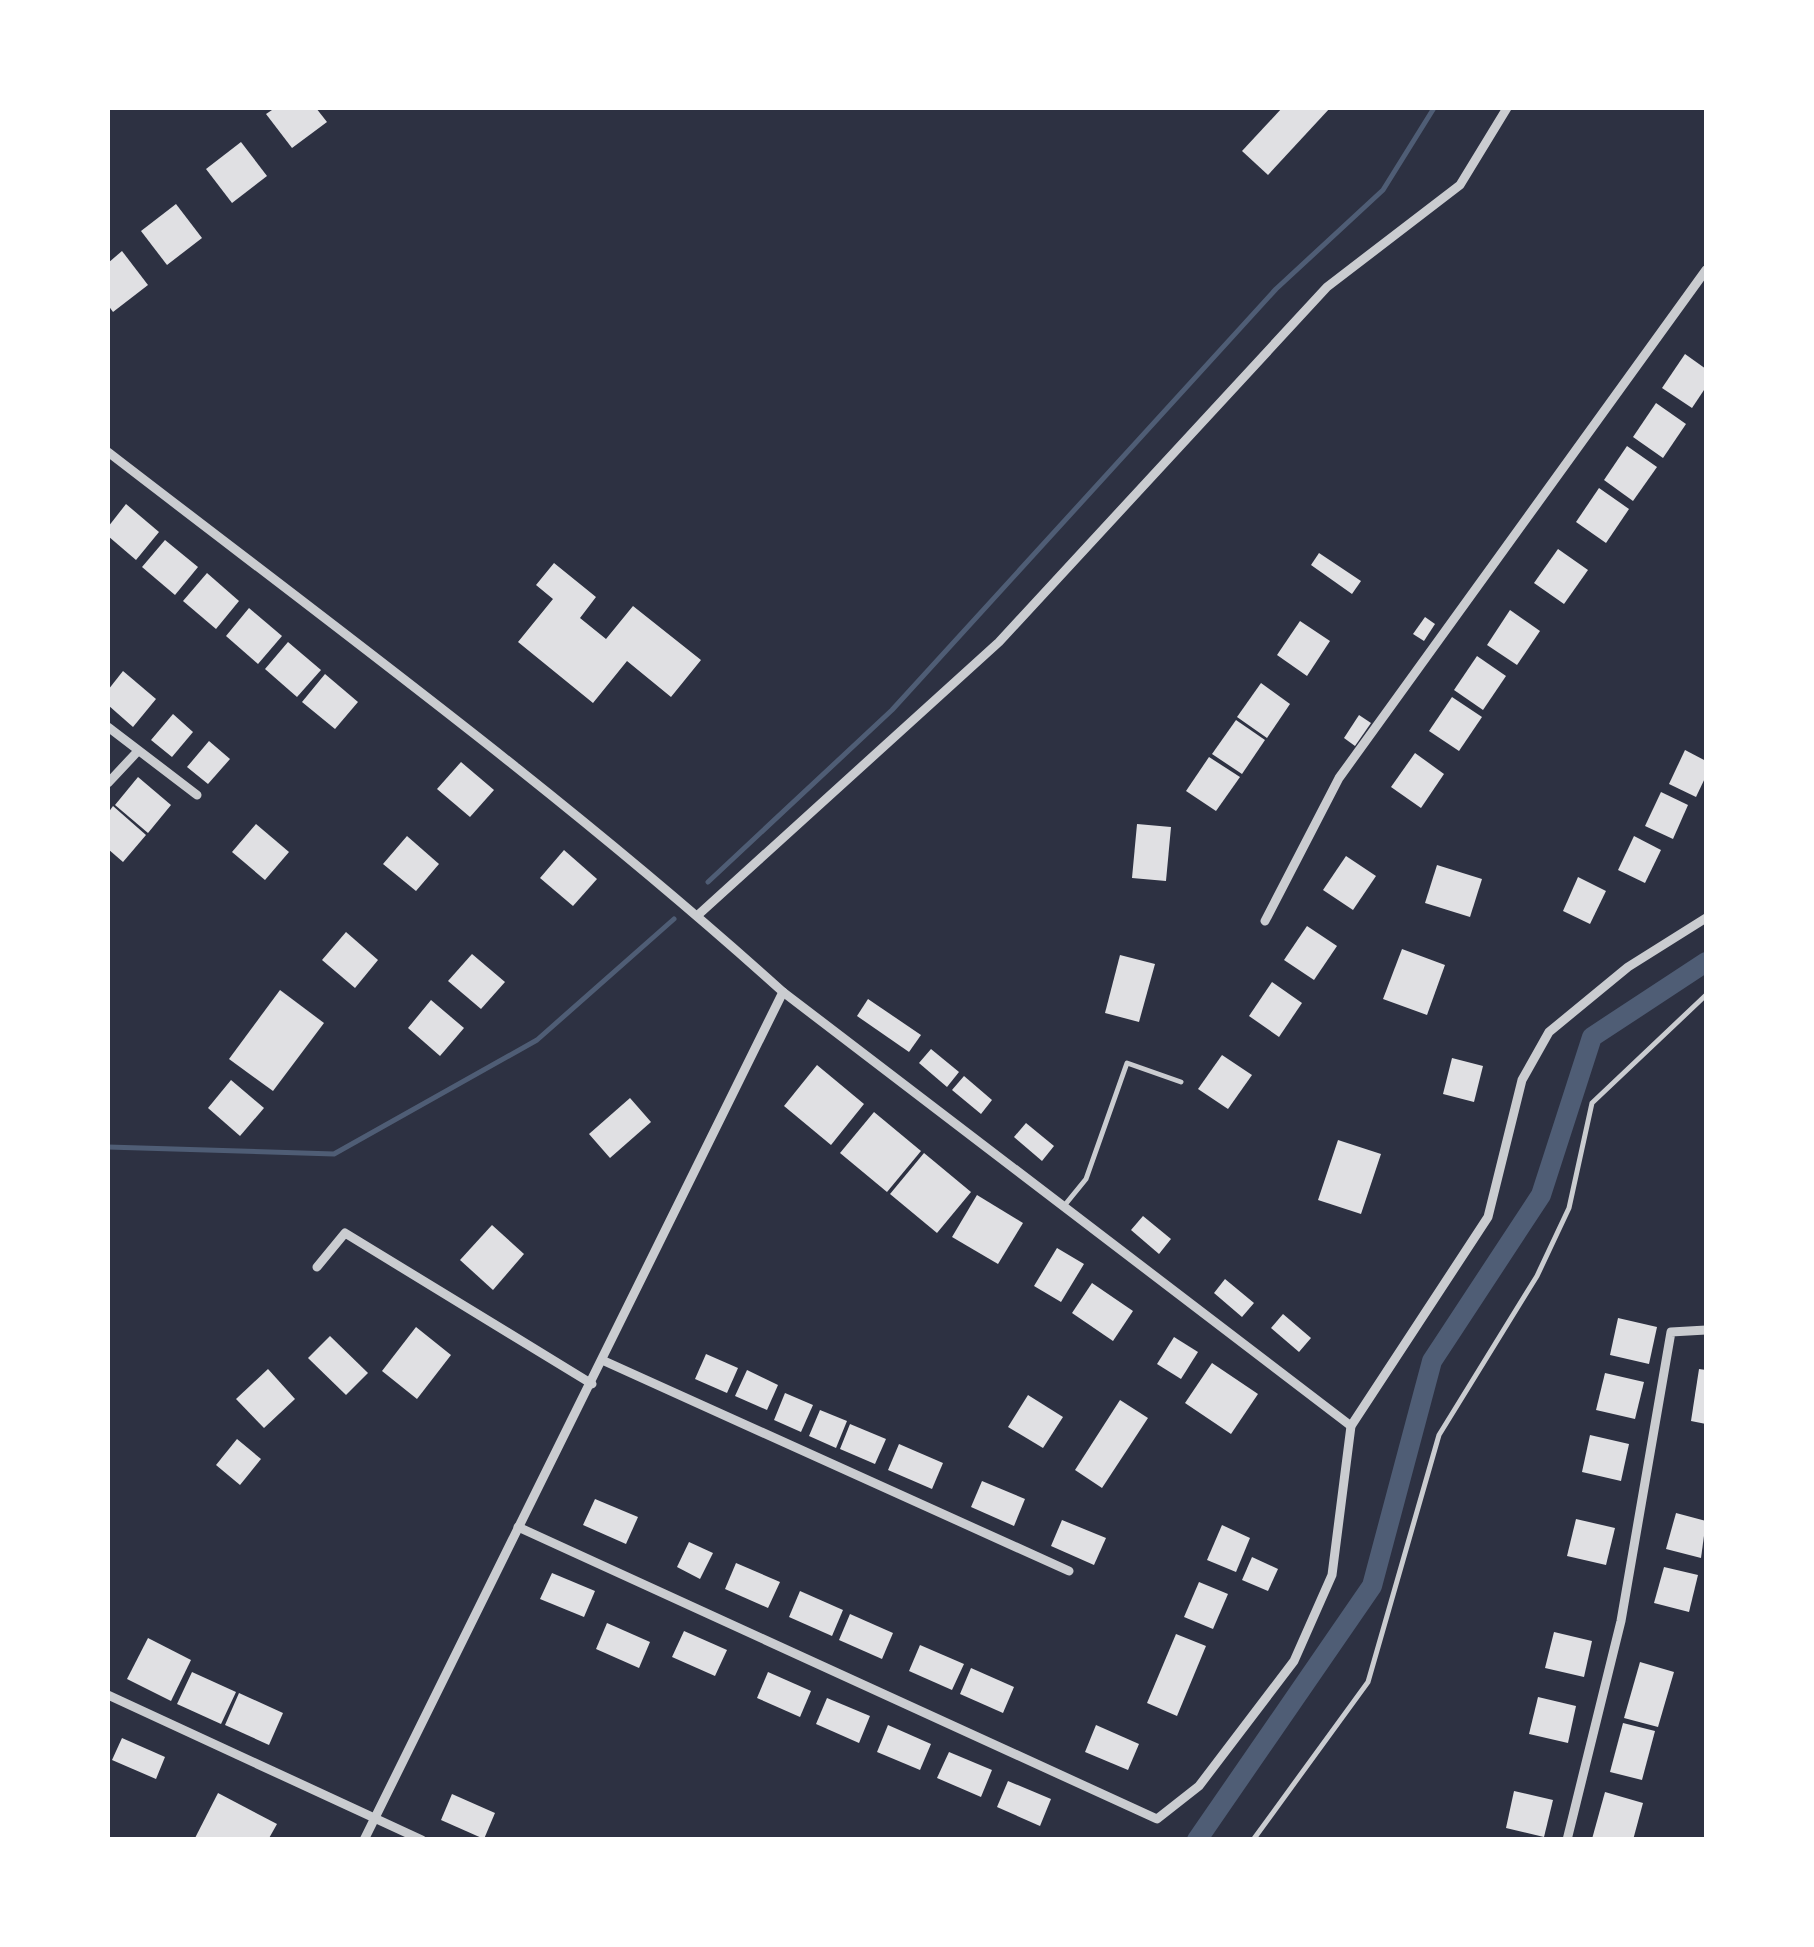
<svg xmlns="http://www.w3.org/2000/svg" width="1814" height="1947" font-family="Raleway,sans-serif">
<rect width="100%" height="100%" fill="#2d3142"/>
<g fill="none" stroke-linecap="round" stroke-linejoin="round">
<g stroke="#4f5d75" stroke-width="5">
<polyline points="708,882 892,710 1276,289 1383,190 1434,108"/>
<polyline points="108,1147 334,1154 537,1040 674,919"/>
</g>
<polyline stroke="#4f5d75" stroke-width="20" points="1197,1840 1372,1586 1432,1361 1541,1195 1592,1037 1706,962"/>
</g>
<g fill="#e0e0e3">
<polygon points="275,108 316,108 327,122 292,148 266,114"/>
<polygon points="1282,108 1330,108 1268,175 1242,151"/>
<polygon points="241,142 267,176 232,203 206,169"/>
<polygon points="176,204 202,238 167,265 141,231"/>
<polygon points="122,251 148,285 113,312 108,305 108,263"/>
<polygon points="1685,354 1706,369 1706,387 1692,408 1662,388"/>
<polygon points="1656,403 1686,424 1663,458 1633,437"/>
<polygon points="1627,446 1657,467 1633,501 1604,480"/>
<polygon points="1599,488 1629,509 1606,543 1576,522"/>
<polygon points="126,504 159,532 136,560 108,536 108,527"/>
<polygon points="165,540 198,567 175,595 142,567"/>
<polygon points="1558,549 1588,570 1564,604 1534,583"/>
<polygon points="1319,553 1361,581 1352,594 1311,565"/>
<polygon points="554,563 596,597 580,618 606,639 633,606 701,660 671,697 627,661 593,703 518,642 553,599 536,585"/>
<polygon points="207,573 239,601 216,629 183,601"/>
<polygon points="249,608 282,636 258,664 226,636"/>
<polygon points="1510,610 1540,631 1517,665 1487,645"/>
<polygon points="1425,617 1435,624 1424,641 1413,634"/>
<polygon points="1300,621 1330,641 1307,676 1277,655"/>
<polygon points="288,642 321,670 297,697 265,669"/>
<polygon points="1477,656 1506,676 1483,710 1454,690"/>
<polygon points="123,671 156,699 133,727 108,705 108,690"/>
<polygon points="325,674 358,702 335,729 302,702"/>
<polygon points="1261,683 1290,704 1267,738 1237,717"/>
<polygon points="1452,697 1482,717 1459,751 1429,731"/>
<polygon points="173,714 193,732 172,757 151,740"/>
<polygon points="1359,715 1371,723 1355,746 1344,738"/>
<polygon points="1236,720 1265,740 1242,774 1212,754"/>
<polygon points="209,741 230,759 208,784 187,767"/>
<polygon points="1685,750 1706,761 1706,776 1696,797 1669,784"/>
<polygon points="1415,753 1444,774 1421,808 1391,787"/>
<polygon points="1209,757 1240,777 1216,811 1186,791"/>
<polygon points="461,762 494,790 470,817 437,789"/>
<polygon points="138,777 171,805 148,833 115,805"/>
<polygon points="1661,792 1688,805 1673,839 1645,826"/>
<polygon points="113,806 146,835 123,862 108,849 108,813"/>
<polygon points="256,824 289,852 265,880 232,852"/>
<polygon points="1137,824 1171,827 1166,881 1132,878"/>
<polygon points="407,836 439,864 416,891 383,864"/>
<polygon points="1634,836 1661,850 1645,883 1618,870"/>
<polygon points="564,850 597,879 573,906 540,878"/>
<polygon points="1346,856 1376,876 1353,910 1323,890"/>
<polygon points="1437,865 1482,879 1470,917 1425,903"/>
<polygon points="1578,877 1606,891 1590,924 1563,911"/>
<polygon points="1307,926 1337,946 1314,980 1284,960"/>
<polygon points="346,932 378,960 355,988 322,960"/>
<polygon points="1402,949 1445,965 1427,1015 1383,999"/>
<polygon points="472,954 505,982 481,1009 448,981"/>
<polygon points="1120,955 1155,964 1139,1022 1105,1013"/>
<polygon points="1272,982 1302,1003 1279,1037 1249,1016"/>
<polygon points="280,990 324,1023 273,1091 229,1059"/>
<polygon points="868,999 921,1035 909,1052 857,1016"/>
<polygon points="431,1000 464,1028 440,1056 408,1028"/>
<polygon points="931,1049 959,1072 947,1087 919,1063"/>
<polygon points="1222,1055 1252,1075 1228,1109 1198,1089"/>
<polygon points="1452,1058 1483,1066 1474,1102 1443,1094"/>
<polygon points="817,1065 864,1104 831,1145 784,1106"/>
<polygon points="964,1076 992,1100 981,1114 952,1090"/>
<polygon points="231,1080 264,1108 240,1136 208,1108"/>
<polygon points="630,1098 651,1122 610,1158 589,1134"/>
<polygon points="874,1112 921,1151 887,1192 840,1153"/>
<polygon points="1026,1123 1054,1146 1042,1161 1014,1137"/>
<polygon points="1338,1140 1381,1154 1361,1214 1318,1200"/>
<polygon points="924,1153 971,1192 937,1233 890,1194"/>
<polygon points="977,1195 1023,1223 998,1264 952,1237"/>
<polygon points="1143,1216 1171,1239 1159,1254 1131,1230"/>
<polygon points="492,1225 524,1254 493,1290 460,1260"/>
<polygon points="1057,1248 1084,1264 1061,1302 1034,1286"/>
<polygon points="1225,1279 1254,1303 1242,1317 1214,1293"/>
<polygon points="1092,1283 1133,1311 1113,1341 1072,1313"/>
<polygon points="1283,1314 1311,1338 1299,1352 1271,1328"/>
<polygon points="1618,1318 1657,1327 1649,1364 1610,1355"/>
<polygon points="416,1327 451,1355 417,1399 382,1371"/>
<polygon points="330,1336 368,1373 346,1395 308,1358"/>
<polygon points="1174,1337 1198,1352 1181,1379 1157,1364"/>
<polygon points="706,1354 738,1368 727,1393 695,1379"/>
<polygon points="1212,1363 1258,1394 1231,1434 1185,1403"/>
<polygon points="268,1369 295,1399 264,1428 236,1399"/>
<polygon points="1699,1369 1706,1370 1706,1424 1691,1421"/>
<polygon points="747,1370 778,1385 767,1410 735,1396"/>
<polygon points="1605,1373 1644,1382 1635,1419 1596,1410"/>
<polygon points="785,1393 813,1405 801,1432 774,1420"/>
<polygon points="1028,1395 1063,1417 1043,1448 1008,1427"/>
<polygon points="1120,1400 1148,1418 1102,1488 1075,1470"/>
<polygon points="820,1410 847,1421 836,1448 809,1436"/>
<polygon points="850,1424 886,1439 875,1464 840,1449"/>
<polygon points="1590,1435 1629,1444 1621,1481 1582,1472"/>
<polygon points="237,1439 261,1459 240,1485 216,1465"/>
<polygon points="899,1444 943,1463 932,1489 888,1470"/>
<polygon points="982,1481 1025,1499 1014,1526 971,1507"/>
<polygon points="595,1499 638,1517 626,1544 583,1525"/>
<polygon points="1676,1513 1706,1521 1701,1558 1666,1549"/>
<polygon points="1576,1519 1615,1528 1606,1565 1567,1556"/>
<polygon points="1062,1520 1106,1538 1094,1565 1051,1546"/>
<polygon points="1222,1525 1250,1538 1236,1572 1207,1560"/>
<polygon points="689,1542 713,1553 700,1579 677,1567"/>
<polygon points="1252,1557 1278,1569 1268,1591 1242,1580"/>
<polygon points="736,1563 780,1582 768,1608 725,1589"/>
<polygon points="1664,1567 1698,1575 1689,1612 1654,1603"/>
<polygon points="552,1573 595,1591 584,1617 540,1599"/>
<polygon points="1199,1582 1228,1594 1213,1629 1184,1617"/>
<polygon points="800,1591 843,1610 832,1636 789,1617"/>
<polygon points="850,1614 893,1633 882,1659 839,1640"/>
<polygon points="607,1623 650,1642 639,1668 596,1649"/>
<polygon points="684,1631 727,1650 715,1676 672,1657"/>
<polygon points="1554,1632 1592,1641 1584,1677 1545,1668"/>
<polygon points="1176,1634 1206,1646 1177,1716 1147,1703"/>
<polygon points="148,1638 191,1660 171,1701 127,1679"/>
<polygon points="920,1645 964,1664 952,1690 909,1671"/>
<polygon points="1640,1662 1674,1672 1658,1727 1624,1718"/>
<polygon points="971,1668 1014,1687 1003,1713 960,1694"/>
<polygon points="192,1672 236,1692 221,1724 177,1704"/>
<polygon points="768,1672 811,1691 800,1717 757,1698"/>
<polygon points="239,1693 283,1713 269,1745 225,1725"/>
<polygon points="1538,1697 1576,1706 1568,1743 1529,1734"/>
<polygon points="827,1698 870,1716 859,1743 816,1724"/>
<polygon points="1623,1723 1655,1731 1642,1780 1610,1772"/>
<polygon points="888,1725 931,1744 920,1770 877,1752"/>
<polygon points="1096,1725 1139,1744 1128,1770 1085,1752"/>
<polygon points="122,1738 165,1757 156,1779 112,1760"/>
<polygon points="949,1752 992,1770 981,1797 937,1778"/>
<polygon points="1008,1781 1051,1799 1040,1826 997,1807"/>
<polygon points="1514,1791 1553,1800 1544,1837 1506,1828"/>
<polygon points="1605,1792 1643,1803 1633,1840 1592,1839"/>
<polygon points="218,1793 277,1824 268,1840 194,1840"/>
<polygon points="452,1794 495,1813 484,1839 441,1820"/>
</g>
<g fill="none" stroke-linecap="round" stroke-linejoin="round">
<g stroke="#caccd0" stroke-width="5">
<polyline points="1064,1206 1086,1179 1127,1063 1181,1082"/>
<polyline points="1253,1840 1368,1682 1439,1435 1537,1276 1569,1208 1592,1103 1706,995"/>
</g>
<g stroke="#caccd0" stroke-width="9">
<path d="M108,452C336,628 569,799 783,992L1351,1426"/>
<polyline points="108,727 197,795"/>
<polyline points="108,783 137,752"/>
<polyline points="698,915 999,642 1327,287 1460,185 1507,108"/>
<polyline points="1265,921 1339,778 1706,270"/>
<polyline points="317,1267 345,1233 592,1384"/>
<polyline points="602,1360 1069,1571"/>
<polyline points="518,1527 1157,1819 1199,1786 1294,1661 1332,1575 1351,1426 1488,1217 1522,1080 1549,1032 1628,967 1706,918"/>
<polyline points="108,1695 422,1840"/>
<polyline points="364,1840 783,992"/>
<polyline points="1567,1840 1621,1621 1671,1332 1706,1330"/>
</g>
</g>
<rect width="1814" height="1947" fill="none" stroke="#ffffff" stroke-width="220"/>
</svg>
